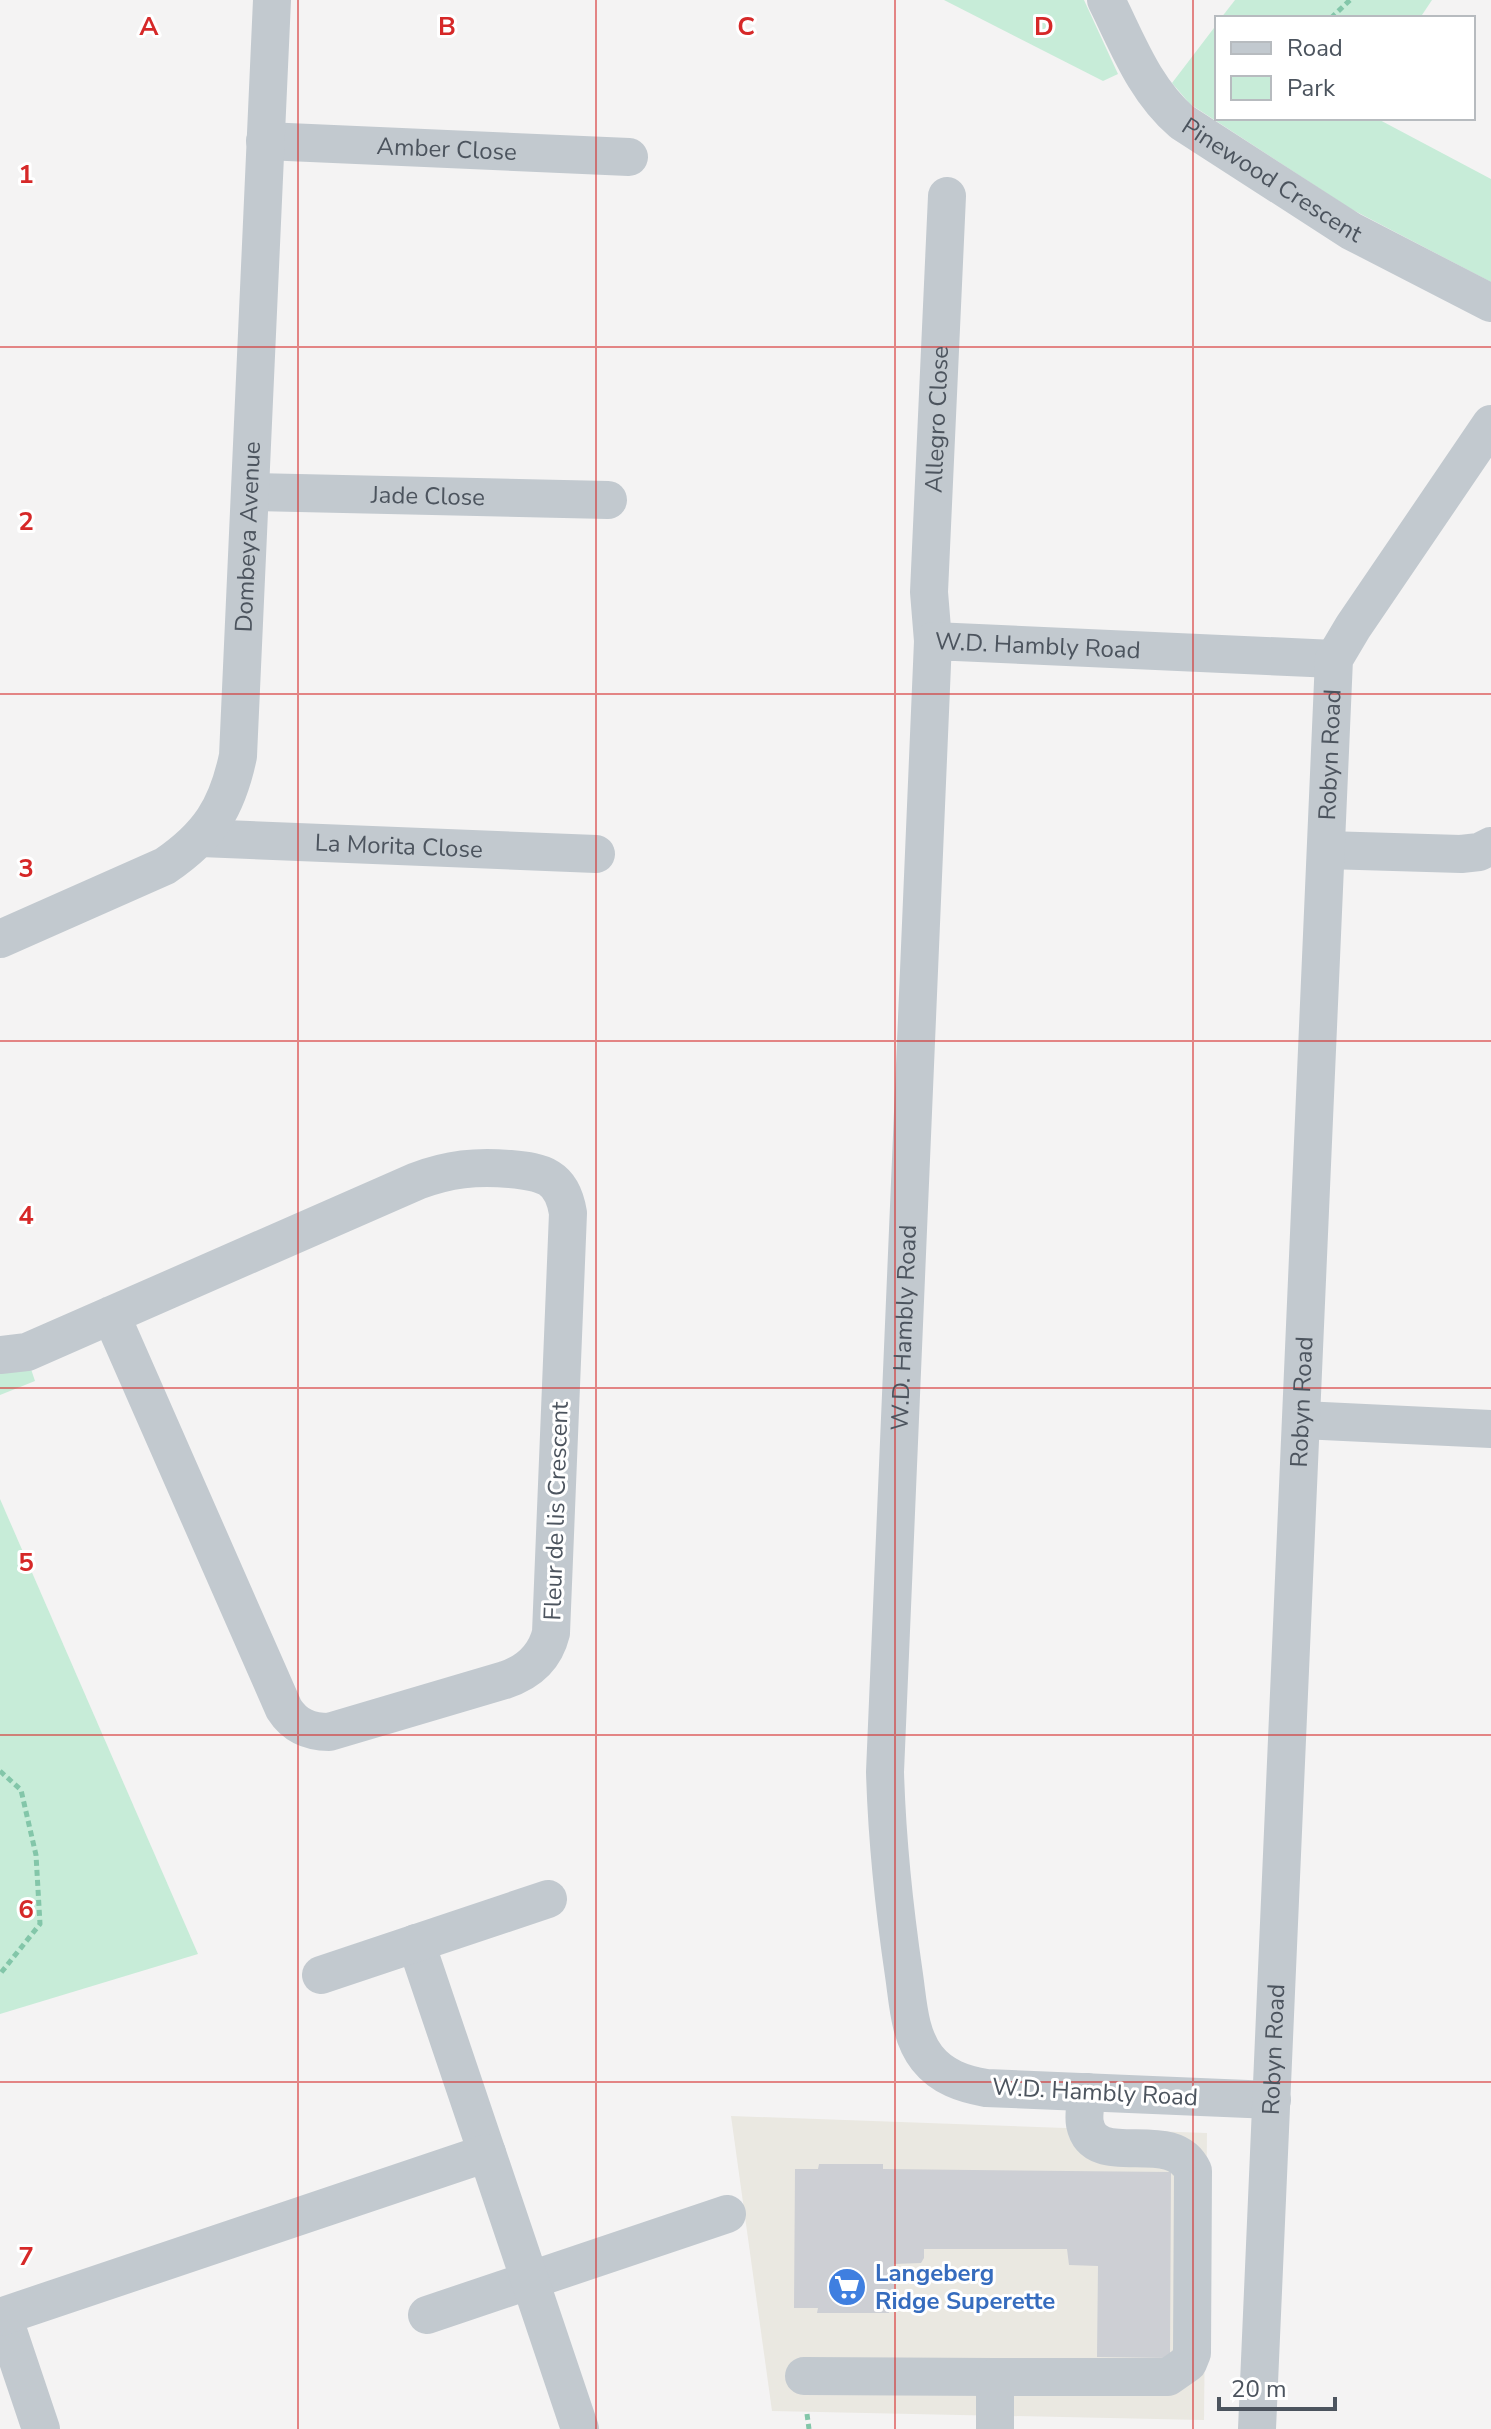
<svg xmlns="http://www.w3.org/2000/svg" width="1491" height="2429" font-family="'Nunito Sans',sans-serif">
<rect width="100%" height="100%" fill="#f4f3f3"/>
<polygon fill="#eae8e1" points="731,2116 1207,2133 1204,2420 772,2411"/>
<g fill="#c7ecd8">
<polygon points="944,0 1084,0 1118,74 1103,81"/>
<polygon points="1235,0 1432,0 1420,18 1221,18"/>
<polygon points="1217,24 1217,118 1376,118 1491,179 1491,282 1351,209 1190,104 1172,83"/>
<polygon points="31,1369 35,1381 0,1395 0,1372 16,1372"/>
<polygon points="0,1499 198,1954 0,2014"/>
</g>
<polygon fill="#cdcfd4" points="819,2164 883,2164 883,2169 1171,2172 1170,2358 1097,2357 1098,2266 1069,2265 1067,2249 924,2249 924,2258 921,2263 894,2264 894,2309 888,2309 889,2313 817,2313 818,2308 794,2308 795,2169 818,2169"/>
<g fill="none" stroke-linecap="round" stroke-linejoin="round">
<g stroke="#83c6a9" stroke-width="5" stroke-dasharray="6 4" stroke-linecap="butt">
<polyline points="1331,18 1350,0"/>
<polyline points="0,1771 21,1790 36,1855 40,1924 0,1974"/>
<polyline points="807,2414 809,2429"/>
</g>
<g stroke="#c2c9cf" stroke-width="38">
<path id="s1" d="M1106,0C1128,44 1144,89 1182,122L1351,231L1491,303"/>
<path id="s2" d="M265,141L629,157"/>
<path id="s3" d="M250,492L608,500"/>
<path id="s4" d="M933,641L929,592L947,196"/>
<path id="s5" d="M201,838L596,854"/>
<polyline points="1326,850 1461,854 1479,852 1491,846"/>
<path id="s6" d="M0,939L165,866C209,836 227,808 238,756L272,0"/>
<path d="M0,1355L27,1352L417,1181C449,1169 476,1166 510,1169C543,1172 562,1176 568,1213L551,1633C545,1657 529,1672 505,1680L329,1732C309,1732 295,1726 284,1709L111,1315"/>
<polyline points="1302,1420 1491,1429"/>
<polyline points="416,1943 487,2153"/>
<polyline points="321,1975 548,1899"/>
<path id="s7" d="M1272,2100L986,2088C963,2084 942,2077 927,2058C909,2035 908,2002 904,1975C894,1907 887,1840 885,1772L933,641L1334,659"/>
<polyline points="427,2315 727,2214"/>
<polyline points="3,2316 41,2429"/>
<polyline points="0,2317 487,2153 580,2429"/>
<polyline points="804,2376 995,2377"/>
<path d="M995,2429V2377H1168L1188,2363L1192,2353L1193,2171C1172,2125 1095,2172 1085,2124C1083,2115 1086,2102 1087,2092"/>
<path id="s8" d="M1257,2429L1334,659L1353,627L1491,424"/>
</g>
</g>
<path fill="none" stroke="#d62828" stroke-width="2" stroke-opacity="0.55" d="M298,0V2429M596,0V2429M895,0V2429M1193,0V2429M0,347H1491M0,694H1491M0,1041H1491M0,1388H1491M0,1735H1491M0,2082H1491"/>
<defs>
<symbol id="supermarket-disc" viewBox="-11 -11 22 22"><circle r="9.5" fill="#3f7fe0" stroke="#fff"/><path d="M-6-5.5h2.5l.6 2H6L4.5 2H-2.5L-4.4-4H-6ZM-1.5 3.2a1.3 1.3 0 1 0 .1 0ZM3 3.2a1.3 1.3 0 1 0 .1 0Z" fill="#fff"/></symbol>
</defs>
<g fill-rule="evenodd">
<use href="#supermarket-disc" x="825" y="2265" width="44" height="44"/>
</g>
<g text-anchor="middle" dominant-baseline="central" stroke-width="6" stroke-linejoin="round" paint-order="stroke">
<g font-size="24" fill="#4c545e" stroke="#fff">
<text stroke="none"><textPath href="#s2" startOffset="182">Amber Close</textPath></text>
<text stroke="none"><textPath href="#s1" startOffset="252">Pinewood Crescent</textPath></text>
<text stroke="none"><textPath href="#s4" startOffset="222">Allegro Close</textPath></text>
<text stroke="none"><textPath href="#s3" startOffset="178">Jade Close</textPath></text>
<text stroke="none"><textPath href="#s6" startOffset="536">Dombeya Avenue</textPath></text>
<text stroke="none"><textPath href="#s7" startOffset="1882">W.D. Hambly Road</textPath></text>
<text stroke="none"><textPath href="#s8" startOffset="1676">Robyn Road</textPath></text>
<text stroke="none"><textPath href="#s5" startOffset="198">La Morita Close</textPath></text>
<text stroke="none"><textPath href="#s7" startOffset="1090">W.D. Hambly Road</textPath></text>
<text stroke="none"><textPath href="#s8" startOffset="1028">Robyn Road</textPath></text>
<text transform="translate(556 1511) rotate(-88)">Fleur de lis Crescent</text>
<text stroke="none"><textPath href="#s8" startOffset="380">Robyn Road</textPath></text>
<text transform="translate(1095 2092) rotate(3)">W.D. Hambly Road</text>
</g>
<g font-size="24" font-weight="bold" fill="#366cbe" stroke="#fff" text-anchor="start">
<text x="875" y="2273">Langeberg<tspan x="875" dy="28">Ridge Superette</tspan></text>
</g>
</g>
<g font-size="26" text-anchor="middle" font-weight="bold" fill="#d62828" stroke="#fff" stroke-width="6" stroke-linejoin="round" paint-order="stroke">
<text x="149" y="35">A</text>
<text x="447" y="35">B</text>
<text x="746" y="35">C</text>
<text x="1044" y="35">D</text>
<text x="26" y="183">1</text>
<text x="26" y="530">2</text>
<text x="26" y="877">3</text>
<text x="26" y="1224">4</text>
<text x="26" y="1571">5</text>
<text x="26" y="1918">6</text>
<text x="26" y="2265">7</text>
</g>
<rect x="1215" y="16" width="260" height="104" fill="#ffffff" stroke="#b7bbbf" stroke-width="2"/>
<rect x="1231" y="42" width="40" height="12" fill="#c2c9cf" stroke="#b7bbbf" stroke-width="2"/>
<text x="1287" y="56" font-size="24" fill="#4c545e">Road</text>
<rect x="1231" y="76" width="40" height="24" fill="#c7ecd8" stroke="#b7bbbf" stroke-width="2"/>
<text x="1287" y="96" font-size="24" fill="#4c545e">Park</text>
<path d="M1219 2397v12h116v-12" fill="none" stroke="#4c545e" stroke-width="4"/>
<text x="1231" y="2397" font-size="24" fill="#4c545e" stroke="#ffffff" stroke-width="6" paint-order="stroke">20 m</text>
</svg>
